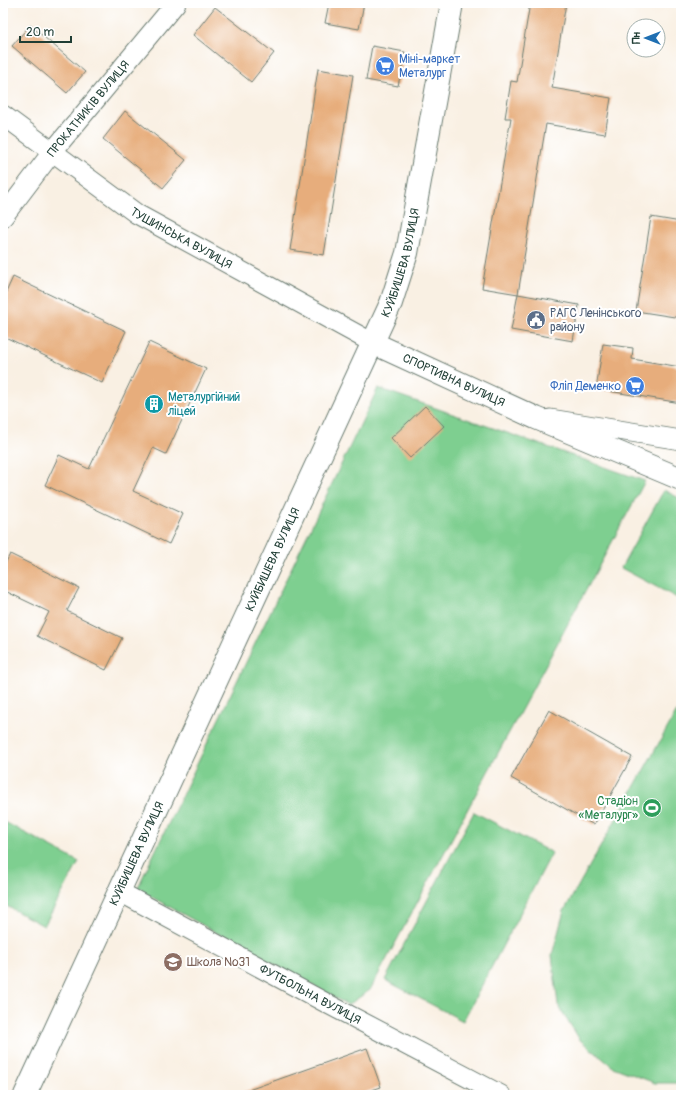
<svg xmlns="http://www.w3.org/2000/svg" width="684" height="1098" font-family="Pangolin,sans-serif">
<rect width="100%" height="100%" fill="#fff"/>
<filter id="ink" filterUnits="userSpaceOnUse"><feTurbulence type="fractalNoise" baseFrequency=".025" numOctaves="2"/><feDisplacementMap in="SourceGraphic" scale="8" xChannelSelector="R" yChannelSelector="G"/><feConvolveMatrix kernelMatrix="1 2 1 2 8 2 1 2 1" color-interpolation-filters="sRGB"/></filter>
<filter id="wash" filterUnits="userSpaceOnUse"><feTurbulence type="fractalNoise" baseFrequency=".012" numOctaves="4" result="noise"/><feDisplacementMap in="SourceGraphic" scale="16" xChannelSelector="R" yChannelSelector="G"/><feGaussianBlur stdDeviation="0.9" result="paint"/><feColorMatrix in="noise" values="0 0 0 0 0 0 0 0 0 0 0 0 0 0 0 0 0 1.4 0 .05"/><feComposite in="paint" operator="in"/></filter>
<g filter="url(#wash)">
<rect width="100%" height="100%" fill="#f9f0e3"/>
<g fill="#7ecf90" stroke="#4e8662">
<polygon points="378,388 645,481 370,990 348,1005 137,889"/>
<polygon points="664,490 681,499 681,600 621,568"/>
<polygon points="681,704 681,1083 655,1083 613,1067 580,1040 558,1005 552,955 564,911"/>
<polygon points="474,812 552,853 463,1021 385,980"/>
<polygon points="3,821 79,862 44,926 3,904"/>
</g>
<g id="blocks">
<g fill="#e7ad7c">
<polygon points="329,3 364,3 359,29 325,23"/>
<polygon points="530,3 566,3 552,88 611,98 605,134 546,124 518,294 482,288 511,118 505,118 511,81 517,82"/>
<polygon points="215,7 274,53 251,82 193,35"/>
<polygon points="30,25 85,72 67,93 12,46"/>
<polygon points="372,46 405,52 398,86 366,80"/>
<polygon points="318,69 353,75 324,255 290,250"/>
<polygon points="125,111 186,160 163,188 103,139"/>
<polygon points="651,217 681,222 681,318 636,311"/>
<polygon points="13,277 126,331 102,383 3,336 3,299"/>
<polygon points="518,294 579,305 573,341 511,330"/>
<polygon points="149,342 206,369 166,454 153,448 133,491 183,514 169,544 45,485 59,455 89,469"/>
<polygon points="603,344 633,348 632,359 681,367 681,403 596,389"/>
<polygon points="425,406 444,426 410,458 391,438"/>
<polygon points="10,554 79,588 67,611 122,638 106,670 37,636 49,612 3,590 3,568"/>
<polygon points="549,710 632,757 594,825 511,778"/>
<polygon points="367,1048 381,1087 357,1095 241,1095 240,1093"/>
</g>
</g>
</g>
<g filter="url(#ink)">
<use href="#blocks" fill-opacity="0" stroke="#6b7c71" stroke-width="1"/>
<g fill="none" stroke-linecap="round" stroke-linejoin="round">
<defs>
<g id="street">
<path id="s1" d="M3,115L137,214L373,343"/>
<path id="s2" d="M3,217L53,151L176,3"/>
<polyline points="550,419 681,440"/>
<path id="s3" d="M120,892L328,1004L501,1095"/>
</g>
<g id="secondary">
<path id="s4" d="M373,343L536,418L681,479"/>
<path id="s5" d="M25,1095L391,303L407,253L452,3"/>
</g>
</defs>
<use href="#street" stroke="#6b7c71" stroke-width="21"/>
<use href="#secondary" stroke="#6b7c71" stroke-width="24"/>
<use href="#street" stroke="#fff" stroke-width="19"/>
<use href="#secondary" stroke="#fff" stroke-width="22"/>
</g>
</g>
<defs>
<symbol id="supermarket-disc" viewBox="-11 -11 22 22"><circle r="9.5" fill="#3f7fe0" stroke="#fff"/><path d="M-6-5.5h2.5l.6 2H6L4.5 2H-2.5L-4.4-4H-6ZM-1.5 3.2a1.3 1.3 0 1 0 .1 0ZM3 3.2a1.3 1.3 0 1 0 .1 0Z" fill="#fff"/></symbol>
<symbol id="civic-disc" viewBox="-11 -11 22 22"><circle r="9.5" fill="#5c6f8a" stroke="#fff"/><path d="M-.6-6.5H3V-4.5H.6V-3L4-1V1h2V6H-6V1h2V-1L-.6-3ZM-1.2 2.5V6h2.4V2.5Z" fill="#fff"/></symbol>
<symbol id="building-disc" viewBox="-11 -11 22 22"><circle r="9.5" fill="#0f9aa8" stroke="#fff"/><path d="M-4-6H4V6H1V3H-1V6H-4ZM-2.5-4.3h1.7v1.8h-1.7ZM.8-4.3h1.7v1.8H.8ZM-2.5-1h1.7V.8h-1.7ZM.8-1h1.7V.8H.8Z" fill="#fff"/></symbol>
<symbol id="stadium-disc" viewBox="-11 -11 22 22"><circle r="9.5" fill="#2e9e5b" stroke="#fff"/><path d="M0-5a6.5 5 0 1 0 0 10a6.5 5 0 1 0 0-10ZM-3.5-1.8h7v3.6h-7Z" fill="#fff"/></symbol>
<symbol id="school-disc" viewBox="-11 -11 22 22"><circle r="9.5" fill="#8d6e63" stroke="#fff"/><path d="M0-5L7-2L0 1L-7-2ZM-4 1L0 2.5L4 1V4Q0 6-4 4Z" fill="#fff"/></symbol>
</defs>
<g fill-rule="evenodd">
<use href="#supermarket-disc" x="374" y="55" width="22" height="22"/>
<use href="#civic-disc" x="525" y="309" width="22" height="22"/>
<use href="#supermarket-disc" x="624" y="375" width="22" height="22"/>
<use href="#building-disc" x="143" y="393" width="22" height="22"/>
<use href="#stadium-disc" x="641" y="797" width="22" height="22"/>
<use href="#school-disc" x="162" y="951" width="22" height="22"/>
</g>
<g text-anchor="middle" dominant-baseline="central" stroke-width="4" stroke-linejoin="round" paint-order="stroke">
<g font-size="12" fill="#366cbe" stroke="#fff" text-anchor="start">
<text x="399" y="59">Міні-маркет<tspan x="399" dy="14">Металург</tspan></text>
<text x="621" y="386" text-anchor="end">Фліп Деменко</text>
</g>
<g font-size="12" fill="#1f3d34" stroke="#fff">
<text stroke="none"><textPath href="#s2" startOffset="138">ПРОКАТНИКІВ ВУЛИЦЯ</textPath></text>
<text stroke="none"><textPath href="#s1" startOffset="217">ТУШИНСЬКА ВУЛИЦЯ</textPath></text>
<text stroke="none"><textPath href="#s5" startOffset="914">КУЙБИШЕВА ВУЛИЦЯ</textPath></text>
<text stroke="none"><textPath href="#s4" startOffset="89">СПОРТИВНА ВУЛИЦЯ</textPath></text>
<text stroke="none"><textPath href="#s5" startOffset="590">КУЙБИШЕВА ВУЛИЦЯ</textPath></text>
<text stroke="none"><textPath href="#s5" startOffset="266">КУЙБИШЕВА ВУЛИЦЯ</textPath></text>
<text stroke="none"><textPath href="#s3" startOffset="216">ФУТБОЛЬНА ВУЛИЦЯ</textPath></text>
</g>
<g font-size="12" fill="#4e5e75" stroke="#fff" text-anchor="start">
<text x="550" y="313">РАГС Ленінського<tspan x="550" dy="14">району</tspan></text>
</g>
<g font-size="12" fill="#0d838f" stroke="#fff" text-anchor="start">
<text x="168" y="397">Металургійний<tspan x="168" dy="14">ліцей</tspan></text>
</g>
<g font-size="12" fill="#27864d" stroke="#fff" text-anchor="end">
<text x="638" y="801">Стадіон<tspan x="638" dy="14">«Металург»</tspan></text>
</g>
<g font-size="12" fill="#785e54" stroke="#fff" text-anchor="start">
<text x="187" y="962">Школа №31</text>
</g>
</g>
<rect width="684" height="1098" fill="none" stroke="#fff" stroke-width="16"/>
<g transform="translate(646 38) rotate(270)"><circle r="19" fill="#ffffff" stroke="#a5b1ae"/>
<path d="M0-3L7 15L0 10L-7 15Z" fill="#1f6fb2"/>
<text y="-6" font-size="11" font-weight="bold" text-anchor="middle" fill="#1f3d34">Пн</text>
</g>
<path d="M20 36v6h51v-6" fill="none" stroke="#1f3d34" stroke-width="2"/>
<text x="26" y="36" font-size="12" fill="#1f3d34" stroke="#ffffff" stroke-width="3" paint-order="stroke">20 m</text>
</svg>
